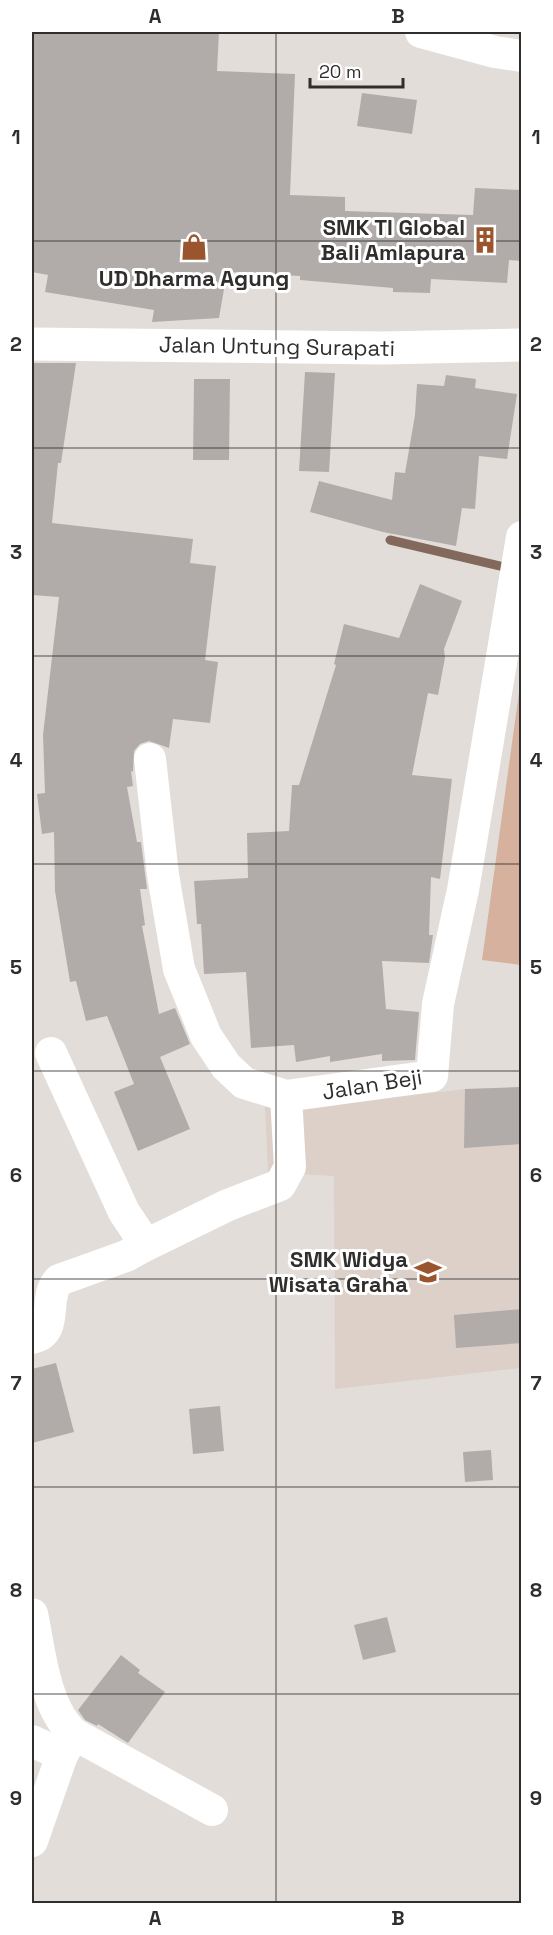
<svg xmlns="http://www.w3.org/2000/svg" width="553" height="1935" font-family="'Space Grotesk',sans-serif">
<rect width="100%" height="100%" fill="#e3ddda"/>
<polygon fill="#dcd0c9" points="521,1087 521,1368 335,1389 334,1176 268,1172 265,1105 338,1104 465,1089"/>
<polygon fill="#d5b19e" points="521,678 522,965 521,965 482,960"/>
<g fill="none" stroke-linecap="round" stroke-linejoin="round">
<polyline stroke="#82695b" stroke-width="9" points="390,540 513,569"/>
</g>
<g fill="#b1acaa">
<polygon points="32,32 219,32 217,71 295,74 290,195 345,197 345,211 473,215 475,188 522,190 522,261 509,260 507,283 431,279 430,293 393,292 393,288 300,280 300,276 227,272 219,318 152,322 154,310 45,292 48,275 32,272"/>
<polygon points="362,93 417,100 412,134 357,126"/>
<polygon points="32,363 76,363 61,463 58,463 52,523 193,539 190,563 216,566 205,660 218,662 210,723 173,719 169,748 149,741 140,744 134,751 133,772 131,771 133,786 127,787 137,842 141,842 147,889 140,889 145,925 142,926 159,1014 175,1008 190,1044 160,1057 190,1129 138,1151 114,1092 134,1084 107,1016 86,1021 76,981 70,982 55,891 54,832 42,834 37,794 45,793 43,735 59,597 32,595"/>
<polygon points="305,372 335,373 329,472 299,471"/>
<polygon points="446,375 476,379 475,388 517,394 507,459 479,456 475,509 462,508 456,546 383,532 310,512 319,481 392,500 395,472 405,473 415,415 417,384 444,386"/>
<polygon points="194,379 230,379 229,460 193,460"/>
<polygon points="420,584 462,601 444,649 445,658 438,695 428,693 412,775 452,779 440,879 431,877 429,935 433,935 429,963 382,961 386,1009 419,1012 415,1060 382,1061 382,1054 330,1062 330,1056 296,1062 294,1045 251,1048 246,972 204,974 201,924 197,924 194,881 248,878 247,833 289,831 292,785 299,785 336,665 334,664 344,624 399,638"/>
<polygon points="521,1087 521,1144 464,1148 465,1089"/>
<polygon points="522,1309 522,1343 456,1348 454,1315"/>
<polygon points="56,1363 74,1432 32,1443 32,1369"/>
<polygon points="220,1406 224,1451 193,1454 189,1409"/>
<polygon points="491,1450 493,1480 465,1482 463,1452"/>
<polygon points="387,1617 396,1652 363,1660 354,1625"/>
<polygon points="121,1655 140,1670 138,1673 165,1692 128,1743 98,1724 97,1726 85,1720 78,1710"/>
</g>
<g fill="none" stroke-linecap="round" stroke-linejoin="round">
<g stroke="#fff" stroke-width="32">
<polyline points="421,32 495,52 522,56"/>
<polyline points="150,759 163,875 179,969 206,1036 226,1066 244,1083 286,1096 432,1076 438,1004 463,890 522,537"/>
<polyline points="51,1053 124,1212 146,1245 228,1205 280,1185 290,1167 286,1096"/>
<path d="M32,1338C60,1333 42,1297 59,1280L126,1256L146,1245"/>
<path d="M32,1614C40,1651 44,1707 74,1734L212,1810"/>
<polyline points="32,1741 62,1755"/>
<polyline points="32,1841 62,1755 74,1734"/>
</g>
<polyline stroke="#fff" stroke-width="33" points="32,344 383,348 522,345"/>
</g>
<path fill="none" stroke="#302e2d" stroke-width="1.5" stroke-opacity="0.55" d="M276,32V1904M32,241H522M32,448H522M32,656H522M32,864H522M32,1071H522M32,1279H522M32,1487H522M32,1694H522"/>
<defs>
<symbol id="building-bare" viewBox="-9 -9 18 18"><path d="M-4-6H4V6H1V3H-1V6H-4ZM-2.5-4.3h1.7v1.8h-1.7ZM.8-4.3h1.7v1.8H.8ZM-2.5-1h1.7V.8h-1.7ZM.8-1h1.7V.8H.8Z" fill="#9b552d" stroke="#fff" stroke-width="2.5" paint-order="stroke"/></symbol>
<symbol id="shop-bare" viewBox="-9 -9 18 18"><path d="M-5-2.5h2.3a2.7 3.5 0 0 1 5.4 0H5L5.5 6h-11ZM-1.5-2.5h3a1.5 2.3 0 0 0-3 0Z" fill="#9b552d" stroke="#fff" stroke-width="2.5" paint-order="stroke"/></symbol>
<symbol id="school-bare" viewBox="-9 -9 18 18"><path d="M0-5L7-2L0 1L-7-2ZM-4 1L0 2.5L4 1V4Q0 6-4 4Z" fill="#9b552d" stroke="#fff" stroke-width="2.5" paint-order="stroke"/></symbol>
</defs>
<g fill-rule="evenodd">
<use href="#building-bare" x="466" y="221" width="38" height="38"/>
<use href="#shop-bare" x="175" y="228" width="38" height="38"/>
<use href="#school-bare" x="409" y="1253" width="38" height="38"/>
</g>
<g text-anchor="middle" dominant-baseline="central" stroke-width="6" stroke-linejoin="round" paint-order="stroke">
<g font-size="22" font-weight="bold" fill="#302e2d" stroke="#fff" text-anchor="end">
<text x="465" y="227">SMK TI Global<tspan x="465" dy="25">Bali Amlapura</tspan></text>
<text x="194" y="278" text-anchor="middle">UD Dharma Agung</text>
<text x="408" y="1259">SMK Widya<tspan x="408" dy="25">Wisata Graha</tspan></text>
</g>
<g font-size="22" fill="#302e2d" stroke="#fff">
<text transform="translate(277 346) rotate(1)">Jalan Untung Surapati</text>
<text transform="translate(372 1084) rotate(-9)">Jalan Beji</text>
</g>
</g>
<rect width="553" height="1935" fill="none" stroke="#ffffff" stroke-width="66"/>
<path d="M310 78v9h93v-9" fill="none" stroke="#302e2d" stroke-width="3"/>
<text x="319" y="78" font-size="18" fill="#302e2d" stroke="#ffffff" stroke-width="4.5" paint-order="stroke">20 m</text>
<rect x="33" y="33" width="487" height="1869" fill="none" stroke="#302e2d" stroke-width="2"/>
<g font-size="20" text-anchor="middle" font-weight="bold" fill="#302e2d">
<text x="155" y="23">A</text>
<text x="398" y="23">B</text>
<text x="16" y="144">1</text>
<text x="536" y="144">1</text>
<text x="16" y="351">2</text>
<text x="536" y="351">2</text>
<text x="16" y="559">3</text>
<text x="536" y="559">3</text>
<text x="16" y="767">4</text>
<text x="536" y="767">4</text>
<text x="16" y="974">5</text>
<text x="536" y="974">5</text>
<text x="16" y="1182">6</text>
<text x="536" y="1182">6</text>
<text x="16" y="1390">7</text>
<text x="536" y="1390">7</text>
<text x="16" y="1597">8</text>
<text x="536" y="1597">8</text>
<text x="16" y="1805">9</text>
<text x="536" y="1805">9</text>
<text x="155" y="1925">A</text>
<text x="398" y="1925">B</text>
</g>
</svg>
